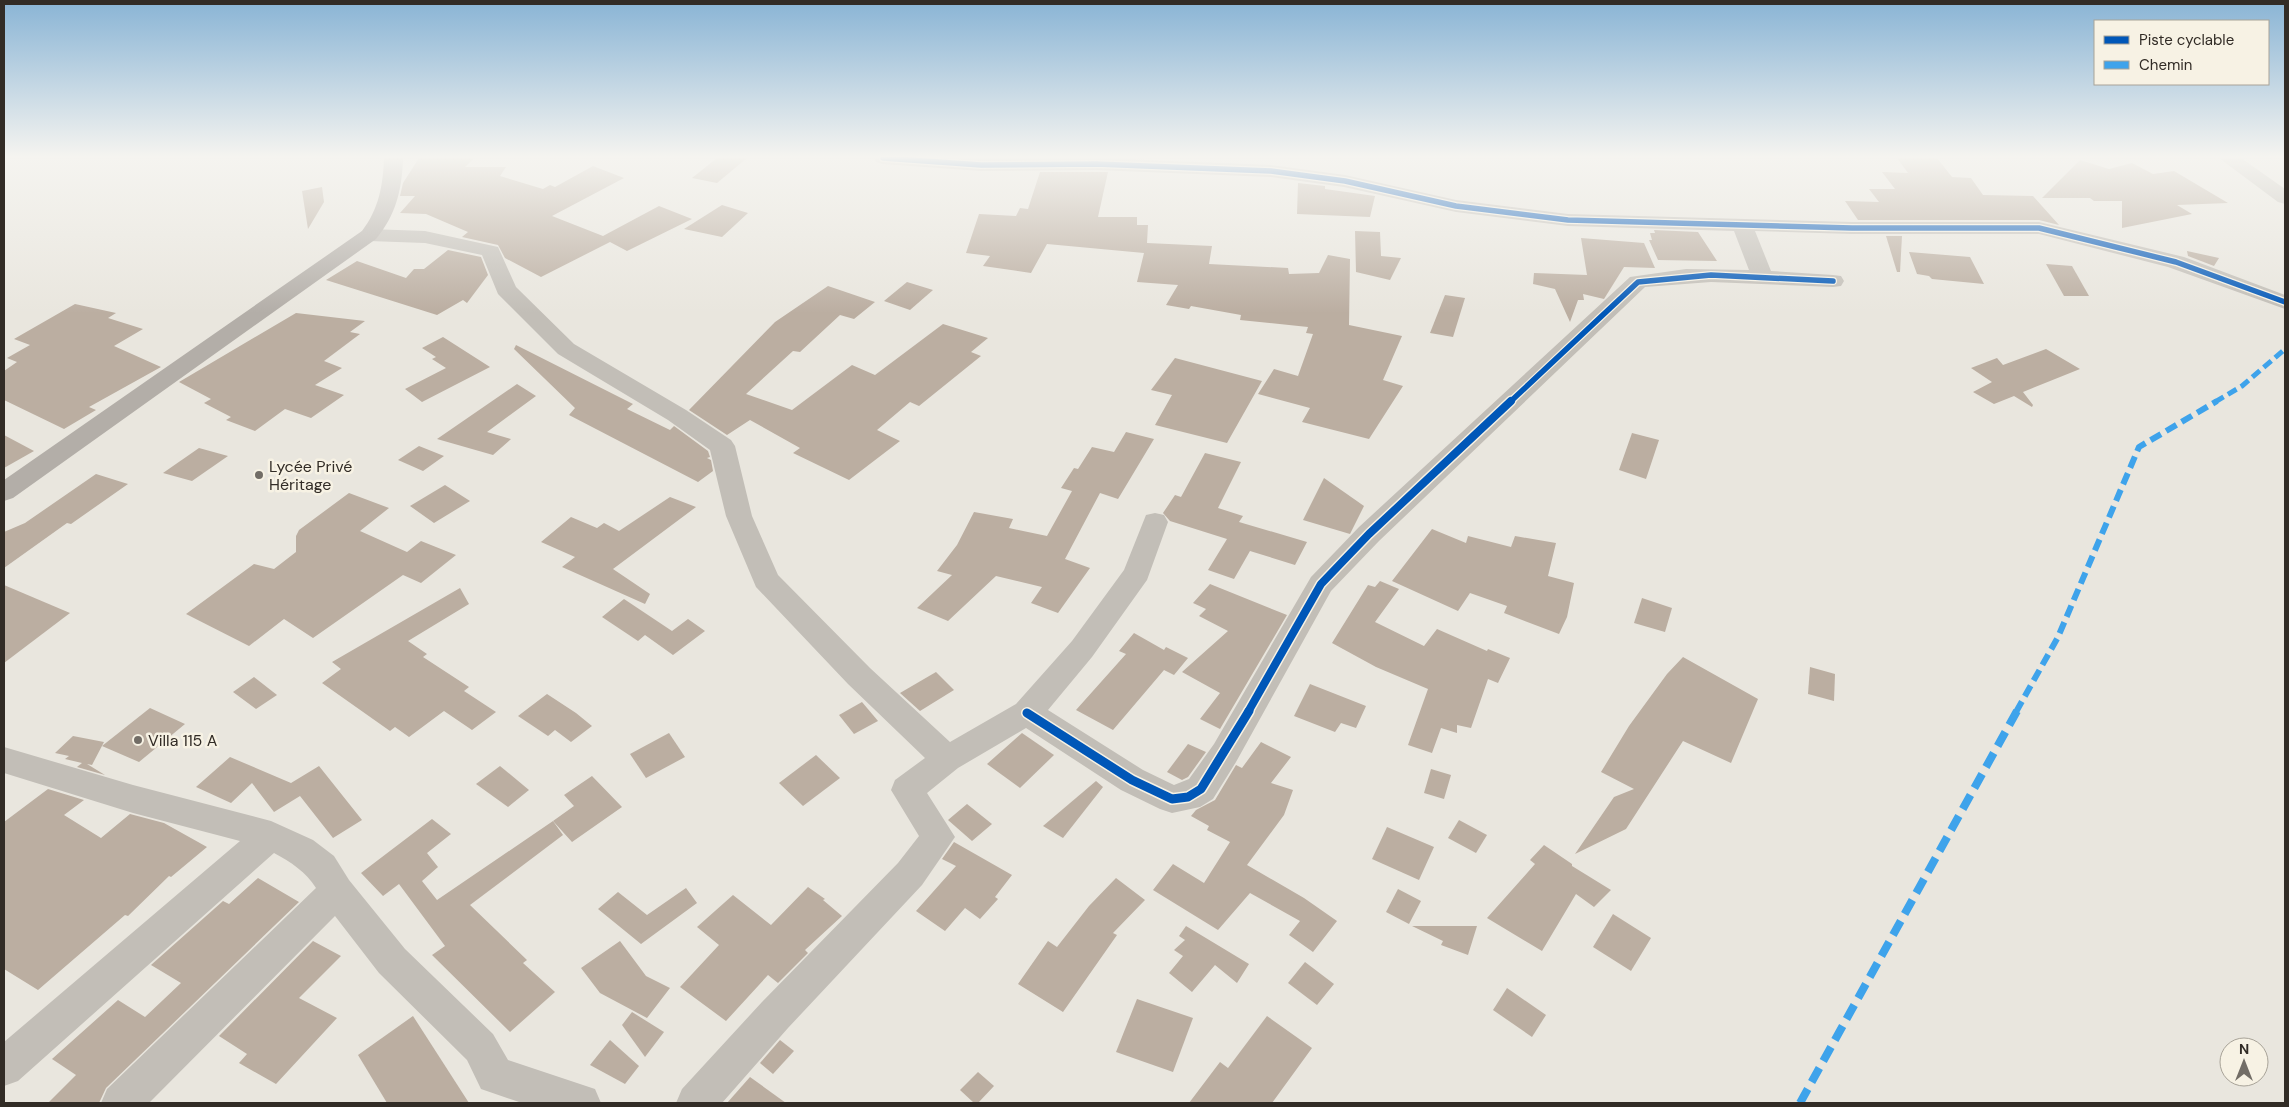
<svg xmlns="http://www.w3.org/2000/svg" width="2289" height="1107" font-family="'DM Sans',sans-serif">
<rect width="100%" height="100%" fill="#e9e6de"/>
<g fill="#bbaea1">
<polygon points="419,158 474,158 465,167 506,167 500,176 543,189 550,185 555,187 593,166 624,178 552,216 603,236 659,206 692,219 627,251 610,242 541,277 505,258 498,245 462,237 468,232 426,214 400,213 415,196 400,196 403,183"/>
<polygon points="717,158 747,158 717,183 692,178"/>
<polygon points="1897,158 1937,158 1952,177 1971,178 1983,195 2033,196 2059,225 2039,220 1858,220 1845,201 1879,202 1869,189 1895,189 1882,172 1908,173"/>
<polygon points="2080,160 2109,169 2132,163 2153,174 2174,171 2228,203 2177,205 2192,214 2122,228 2122,201 2094,201 2090,198 2042,198"/>
<polygon points="1040,172 1108,172 1098,217 1137,217 1137,225 1148,225 1147,243 1212,246 1209,264 1288,268 1289,274 1319,273 1328,255 1350,259 1349,325 1402,336 1383,380 1403,386 1369,439 1302,422 1310,408 1258,394 1274,369 1298,376 1313,334 1306,333 1308,327 1240,320 1241,315 1191,306 1189,309 1166,305 1178,285 1137,282 1144,253 1047,244 1031,273 983,266 990,256 966,253 979,214 1016,216 1020,208 1028,209"/>
<polygon points="1298,183 1325,186 1325,189 1375,196 1370,217 1297,214"/>
<polygon points="322,187 324,202 308,229 302,191"/>
<polygon points="722,205 748,213 722,237 684,229"/>
<polygon points="1654,230 1698,232 1717,261 1658,260 1649,240 1652,240 1650,233 1655,233"/>
<polygon points="1355,231 1380,232 1381,256 1401,258 1390,280 1356,272"/>
<polygon points="1886,236 1902,236 1900,272 1897,272"/>
<polygon points="1581,238 1644,243 1655,268 1624,267 1604,299 1583,294 1584,300 1578,300 1570,322 1555,289 1533,284 1534,273 1587,275"/>
<polygon points="448,250 481,257 488,275 467,303 463,300 437,315 326,280 357,261 406,278 414,269 424,269"/>
<polygon points="2187,251 2219,258 2214,266 2188,256"/>
<polygon points="1909,252 1970,257 1984,284 1932,279 1929,276 1917,274"/>
<polygon points="2046,264 2072,266 2089,296 2064,296"/>
<polygon points="907,282 933,290 910,310 884,301"/>
<polygon points="828,286 875,302 854,319 840,315 800,352 793,351 746,394 792,410 852,365 875,375 943,324 988,338 971,352 981,356 919,406 910,402 877,430 900,441 849,480 793,453 800,448 750,420 727,435 689,410 775,322"/>
<polygon points="1445,295 1465,298 1453,337 1430,333"/>
<polygon points="75,304 116,313 108,318 143,329 114,346 161,367 89,407 96,410 64,429 4,400 4,371 17,362 7,358 30,345 14,339"/>
<polygon points="296,313 365,321 350,332 360,334 324,361 342,368 315,385 344,395 311,418 285,409 255,431 226,420 231,417 204,403 211,399 179,382"/>
<polygon points="443,337 490,367 422,402 405,389 446,368 432,359 436,357 422,348"/>
<polygon points="516,345 633,404 627,409 670,430 674,426 708,451 710,457 707,458 711,460 713,471 698,482 569,415 575,408 514,349"/>
<polygon points="2046,349 2080,369 2023,392 2033,405 2032,407 2014,396 1994,404 1973,392 1992,382 1971,368 1997,358 2003,365"/>
<polygon points="1175,358 1262,381 1227,443 1155,425 1172,395 1151,390"/>
<polygon points="517,384 536,396 487,432 511,439 493,455 437,439"/>
<polygon points="1126,432 1154,439 1118,499 1100,493 1065,559 1090,568 1058,613 1031,603 1042,587 996,576 948,621 917,608 952,575 937,571 957,545 974,512 1013,519 1009,528 1047,536 1072,491 1061,488 1074,468 1078,469 1092,447 1114,452"/>
<polygon points="1632,433 1659,440 1646,479 1619,470"/>
<polygon points="4,435 34,451 4,468"/>
<polygon points="419,446 444,456 423,471 398,460"/>
<polygon points="199,448 228,456 192,481 163,473"/>
<polygon points="1205,453 1241,462 1218,508 1243,516 1239,522 1307,542 1295,565 1250,551 1234,579 1208,570 1227,539 1170,521 1163,513 1175,495 1181,497"/>
<polygon points="96,474 128,484 71,524 67,523 4,568 4,532 25,523"/>
<polygon points="1324,478 1364,506 1350,534 1303,520"/>
<polygon points="445,485 470,501 434,523 410,506"/>
<polygon points="349,493 389,508 360,531 407,552 421,541 456,555 421,583 403,575 313,638 284,619 249,646 186,614 254,564 274,569 296,552 296,536 299,530"/>
<polygon points="670,497 696,507 613,569 650,594 645,604 562,567 575,557 541,542 571,517 597,528 604,523 619,531"/>
<polygon points="1432,529 1466,543 1468,536 1511,547 1515,536 1556,543 1548,576 1574,583 1567,617 1559,634 1504,613 1507,606 1470,593 1458,611 1392,581"/>
<polygon points="1380,581 1399,589 1375,622 1424,646 1437,629 1487,651 1488,649 1510,658 1498,683 1488,679 1471,728 1457,725 1457,733 1441,728 1432,753 1408,745 1428,689 1376,667 1332,643 1368,585 1375,587"/>
<polygon points="1210,584 1287,615 1220,729 1200,719 1220,693 1182,672 1228,631 1199,616 1206,609 1193,603"/>
<polygon points="4,585 70,613 4,663"/>
<polygon points="460,588 469,604 408,641 427,654 423,657 469,687 464,691 496,712 472,730 444,711 409,737 395,727 390,731 322,683 341,669 332,662"/>
<polygon points="1642,598 1672,608 1665,632 1634,623"/>
<polygon points="624,599 672,631 688,619 705,631 673,655 645,635 638,641 602,617"/>
<polygon points="1134,633 1164,650 1166,647 1188,658 1174,675 1164,670 1113,730 1076,710 1126,654 1119,651"/>
<polygon points="1683,657 1758,699 1731,763 1683,741 1626,829 1575,854 1614,797 1634,789 1601,772 1629,726 1667,674"/>
<polygon points="1810,667 1835,674 1834,701 1808,694"/>
<polygon points="936,672 954,690 920,711 900,693"/>
<polygon points="254,677 277,695 256,709 233,692"/>
<polygon points="1310,684 1366,706 1356,728 1341,723 1335,732 1294,716"/>
<polygon points="547,694 576,713 592,726 571,742 555,730 548,736 518,716"/>
<polygon points="862,702 878,721 854,734 839,715"/>
<polygon points="150,708 185,724 139,762 102,746"/>
<polygon points="669,733 685,757 646,778 630,754"/>
<polygon points="1022,733 1054,755 1020,788 987,764"/>
<polygon points="73,736 104,742 92,765 87,764 105,775 77,767 82,763 65,759 69,756 55,753"/>
<polygon points="1261,742 1291,757 1271,783 1293,790 1284,815 1247,865 1304,898 1337,921 1313,952 1289,935 1300,921 1250,893 1218,930 1153,890 1173,864 1204,883 1230,842 1207,830 1209,826 1191,816 1196,810 1215,800 1236,765 1242,768"/>
<polygon points="1188,744 1206,752 1188,777 1182,780 1167,772"/>
<polygon points="816,755 840,778 803,806 779,783"/>
<polygon points="230,757 291,783 319,766 362,820 333,838 300,796 274,812 252,783 231,803 196,787"/>
<polygon points="500,766 529,790 508,807 476,784"/>
<polygon points="1431,769 1451,775 1444,799 1424,793"/>
<polygon points="592,776 622,807 572,842 553,821 574,806 564,795"/>
<polygon points="1096,781 1103,787 1063,838 1043,826"/>
<polygon points="48,789 84,800 64,815 101,838 130,814 164,823 207,847 171,877 169,876 128,916 125,915 38,990 4,969 4,822"/>
<polygon points="967,804 992,824 972,841 948,820"/>
<polygon points="432,819 451,834 427,853 438,867 422,881 437,900 553,821 563,835 470,905 527,960 523,963 555,992 510,1032 432,955 445,946 399,884 383,896 361,873"/>
<polygon points="1459,820 1487,835 1476,853 1448,838"/>
<polygon points="1387,827 1434,847 1419,880 1372,859"/>
<polygon points="954,842 1012,875 995,897 998,899 980,919 965,908 945,931 916,911 956,866 942,859"/>
<polygon points="1544,845 1572,864 1572,866 1611,890 1594,907 1576,894 1542,951 1487,918 1535,864 1530,860"/>
<polygon points="258,878 299,902 106,1088 99,1103 48,1103 76,1075 52,1059 118,1000 145,1017 181,983 151,965 223,901 229,904"/>
<polygon points="1116,878 1145,900 1113,933 1117,935 1063,1012 1018,984 1048,941 1057,947 1089,906"/>
<polygon points="808,887 825,899 823,900 842,916 805,950 808,953 778,983 768,975 726,1021 680,987 719,945 697,927 733,895 771,925"/>
<polygon points="686,888 697,903 641,944 598,909 618,892 647,915"/>
<polygon points="1398,889 1421,901 1409,924 1386,912"/>
<polygon points="1613,914 1651,938 1631,971 1593,947"/>
<polygon points="1186,926 1249,964 1237,983 1215,965 1192,992 1169,973 1183,956 1174,950 1185,940 1179,936"/>
<polygon points="1412,926 1477,926 1468,955 1441,945 1443,941"/>
<polygon points="313,941 341,956 299,998 337,1018 276,1084 239,1063 247,1054 219,1036"/>
<polygon points="620,941 646,976 670,988 647,1018 600,993 581,968"/>
<polygon points="1305,962 1334,984 1317,1005 1288,983"/>
<polygon points="1507,988 1546,1015 1532,1037 1493,1010"/>
<polygon points="1137,999 1193,1018 1173,1072 1116,1052"/>
<polygon points="632,1012 664,1032 645,1057 622,1025"/>
<polygon points="413,1016 469,1103 387,1103 358,1055"/>
<polygon points="1267,1016 1312,1048 1272,1103 1189,1103 1220,1062 1228,1068"/>
<polygon points="610,1040 639,1066 625,1084 590,1065"/>
<polygon points="780,1040 794,1051 773,1074 760,1063"/>
<polygon points="978,1072 994,1086 978,1103 974,1103 960,1090"/>
<polygon points="750,1077 786,1103 727,1103"/>
</g>
<g fill="none" stroke-linecap="round" stroke-linejoin="round">
<g fill="#c2beb7" fill-rule="evenodd">
<polygon points="874,158 1097,158 1271,165 1345,175 1456,200 1568,214 1852,222 2039,222 2184,257 2285,295 2285,309 2168,267 2039,234 1852,234 1755,231 1771,271 1833,275 1841,276 1844,281 1841,286 1833,287 1711,282 1645,287 1379,541 1331,591 1236,762 1213,799 1200,807 1172,813 1160,809 1121,790 1026,728 958,768 927,793 955,837 922,885 788,1028 722,1103 676,1103 682,1089 762,1002 898,863 919,836 891,790 895,780 925,758 848,684 756,587 726,516 710,450 668,420 558,354 498,294 482,255 425,243 369,241 362,239 359,235 362,231 369,229 425,231 498,247 516,287 574,344 686,410 731,440 735,446 752,516 778,575 870,668 950,742 1016,704 1072,641 1124,570 1146,515 1155,513 1164,515 1168,522 1147,580 1092,657 1048,710 1143,770 1174,785 1189,779 1214,744 1311,577 1359,527 1630,277 1686,269 1749,270 1734,231 1568,226 1456,212 1344,187 1271,177 1096,170 981,171 883,164 876,162"/>
<polygon points="2219,158 2241,158 2285,189 2285,204 2278,202"/>
<path d="M4,747L133,785L271,821L313,840L334,856L349,880L405,949L493,1034L508,1060L595,1089L601,1103H522L481,1089L467,1060L379,973L335,916L149,1103H101L107,1089L316,888C306,872 291,862 274,853L18,1081L4,1086V1042L240,841L133,813L4,773Z"/>
</g>
<path fill="#b3aea8" fill-rule="evenodd" d="M384,158H403C402,190 396,215 376,239L13,498L4,501V480L362,231C379,209 383,185 384,158Z"/>
<polyline stroke="#3ea3eb" stroke-width="5" stroke-dasharray="10 5" stroke-linecap="butt" points="2215,402 2242,386 2285,349"/>
<polyline stroke="#3ea3eb" stroke-width="6" stroke-dasharray="12 6" stroke-linecap="butt" points="2016,712 2058,637 2139,447 2217,401"/>
<polyline stroke="#3ea3eb" stroke-width="8" stroke-dasharray="16 8" stroke-linecap="butt" points="1800,1103 2017,711"/>
<defs>
<g id="cycleway-far2">
<polyline points="883,158 981,165 1096,164 1271,171 1345,181 1456,206 1568,220 1852,228 2039,228 2176,262 2285,302"/>
<polyline points="1510,402 1638,282 1711,275 1833,281"/>
</g>
<polyline id="cycleway-far1" points="1248,712 1321,584 1369,534 1511,401"/>
<polyline id="cycleway" points="1027,713 1132,780 1172,799 1188,797 1201,789 1249,711"/>
</defs>
<use href="#cycleway-far2" stroke="#f7f2e4" stroke-width="8"/>
<use href="#cycleway-far1" stroke="#f7f2e4" stroke-width="11"/>
<use href="#cycleway" stroke="#f7f2e4" stroke-width="12"/>
<use href="#cycleway-far2" stroke="#0057b8" stroke-width="5.5"/>
<use href="#cycleway-far1" stroke="#0057b8" stroke-width="8"/>
<use href="#cycleway" stroke="#0057b8" stroke-width="9"/>
</g>
<linearGradient id="sky" x2="0" y2="1"><stop stop-color="#89b4d5"/><stop offset="0.5" stop-color="#f5f4f0"/><stop offset="1" stop-color="#f5f4f0" stop-opacity="0"/></linearGradient>
<rect width="2289" height="313" fill="url(#sky)"/>
<g fill="#726d66" stroke="#f7f2e4" stroke-width="2">
<circle cx="259" cy="475" r="5"/>
<circle cx="138" cy="740" r="5"/>
</g>
<g text-anchor="middle" dominant-baseline="central" stroke-width="5" stroke-linejoin="round" paint-order="stroke">
<g font-size="16" fill="#322c26" stroke="#f7f2e4" text-anchor="start">
<text x="269" y="466">Lycée Privé<tspan x="269" dy="18">Héritage</tspan></text>
<text x="148" y="740">Villa 115 A</text>
</g>
</g>
<rect width="2289" height="1107" fill="none" stroke="#322c26" stroke-width="10"/>
<rect x="2094" y="20" width="175" height="65" fill="#f7f2e4" stroke="#a8a398"/>
<rect x="2104" y="36" width="25" height="8" fill="#0057b8" stroke="#a8a398"/>
<text x="2139" y="45" font-size="15" fill="#322c26">Piste cyclable</text>
<rect x="2104" y="61" width="25" height="8" fill="#3ea3eb" stroke="#a8a398"/>
<text x="2139" y="70" font-size="15" fill="#322c26">Chemin</text>
<g transform="translate(2244 1062)"><circle r="24" fill="#f7f2e4" stroke="#a8a398"/>
<path d="M0-4L9 19L0 12L-9 19Z" fill="#726d66"/>
<text y="-8" font-size="14" font-weight="bold" text-anchor="middle" fill="#322c26">N</text>
</g>
</svg>
